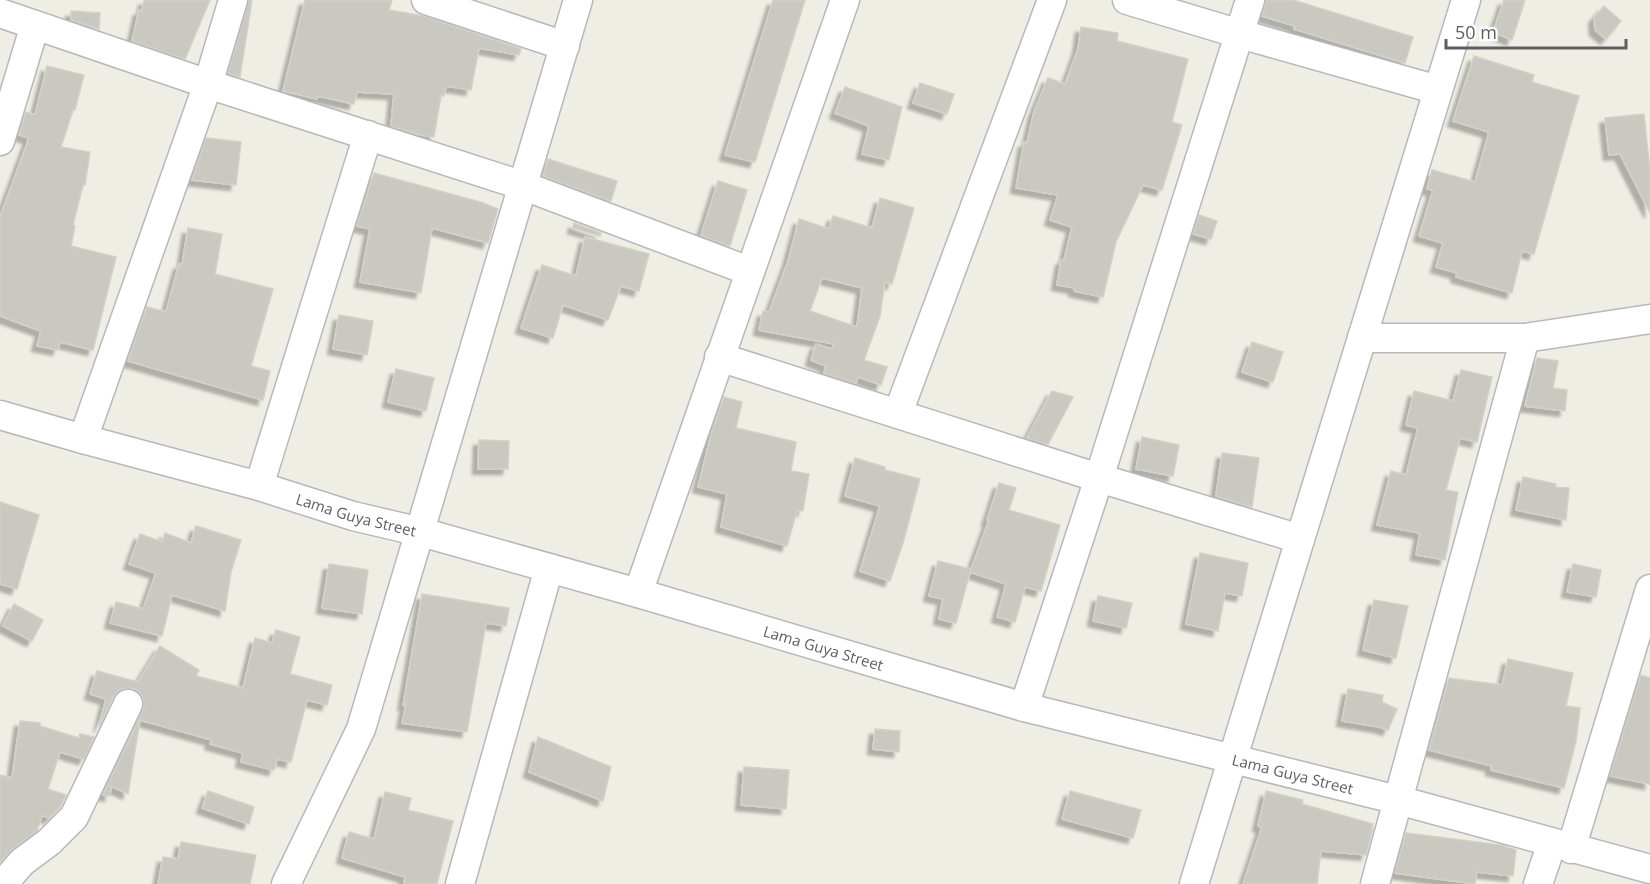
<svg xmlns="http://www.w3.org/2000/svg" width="1650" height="884" font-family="'Open Sans',sans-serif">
<defs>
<filter id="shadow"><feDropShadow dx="-5.5" dy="5.5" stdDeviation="1.5" flood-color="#0004"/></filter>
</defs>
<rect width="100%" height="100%" fill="#eeeee5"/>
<g fill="#cac9c1" stroke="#d2d1c4" stroke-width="1.5" fill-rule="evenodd" filter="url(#shadow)">
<polygon points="144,0 210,0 185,59 132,41 139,10 142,11"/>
<polygon points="249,0 252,0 240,77 228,73"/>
<polygon points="305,0 392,0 389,10 423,16 521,49 519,55 479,48 471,90 446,86 444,96 441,95 434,137 421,135 391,126 394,94 357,92 354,104 318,96 317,99 283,91"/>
<polygon points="773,0 805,0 755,162 725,155"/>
<polygon points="1266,0 1293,0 1413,37 1405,63 1294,29 1295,26 1262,16"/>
<polygon points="1504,0 1525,0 1512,40 1493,32"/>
<polygon points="1604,6 1621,21 1606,39 1595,30 1594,18"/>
<polygon points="71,11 100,13 99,29 71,20"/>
<polygon points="1081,27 1118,33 1117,41 1188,59 1172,122 1182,125 1162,190 1143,185 1116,242 1103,297 1074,291 1075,288 1057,285 1061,260 1064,260 1072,227 1050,220 1058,195 1016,188 1024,142 1027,143 1034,112 1048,78 1065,84 1078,49"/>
<polygon points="1474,56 1534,75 1532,82 1579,96 1534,254 1522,251 1512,293 1456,277 1457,273 1436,267 1443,243 1419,236 1433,190 1427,189 1432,170 1475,182 1489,132 1453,121"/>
<polygon points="47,66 84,75 75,110 73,110 61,147 90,152 85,185 83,185 73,225 75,226 71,246 116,257 93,350 60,342 58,350 37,346 41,331 0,316 0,217 29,138 19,135 26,112 35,115"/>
<polygon points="920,83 954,94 947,114 913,103"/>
<polygon points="845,87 902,107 889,160 862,154 869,126 835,113"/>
<polygon points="1644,114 1650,172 1650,213 1620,154 1609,155 1605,118"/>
<polygon points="206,138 241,142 236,185 192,180"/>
<polygon points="548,159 617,181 611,201 543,176"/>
<polygon points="374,173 480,202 498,209 488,243 432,228 421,293 360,282 370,229 357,226"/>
<polygon points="718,181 747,190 730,246 701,235"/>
<path d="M880,198L914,208L892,284L885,282L880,316L864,360L887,367L881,385L858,377L856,383L824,373L826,366L811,360L816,344L832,349L834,344L759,330L763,311L769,312L788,261L799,219L829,229L833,216L872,228ZM822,278L862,288L857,327L810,311Z"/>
<polygon points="1199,215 1217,221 1211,239 1193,234"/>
<polygon points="574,223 601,233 600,236 573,228"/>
<polygon points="188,228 222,234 215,274 273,289 251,366 270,371 263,400 128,361 147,307 166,312 179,264 182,265"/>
<polygon points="585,237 649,254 639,291 621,286 608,320 563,305 553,338 521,328 542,265 576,276"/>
<polygon points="339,315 373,321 367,355 333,349"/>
<polygon points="1252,342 1283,352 1273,382 1242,372"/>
<polygon points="1537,358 1558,361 1553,388 1567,390 1565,411 1525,406"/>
<polygon points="396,369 434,378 426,411 388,402"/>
<polygon points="1461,370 1492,377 1477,442 1460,438 1446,490 1458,492 1445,560 1416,555 1420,533 1377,525 1391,471 1406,475 1418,428 1406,425 1414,391 1453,401"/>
<polygon points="1052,391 1073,397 1048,444 1027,438"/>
<polygon points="724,397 742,402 736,428 796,442 791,471 809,474 803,511 797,510 787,546 721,527 727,494 698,487 711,435"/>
<polygon points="1142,437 1179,445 1173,476 1136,469"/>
<polygon points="479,440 509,441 508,469 478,469"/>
<polygon points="1222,453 1259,458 1252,507 1216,496"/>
<polygon points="855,458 885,467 885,470 920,479 903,543 890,581 860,571 880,506 845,496"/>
<polygon points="1523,477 1556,484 1555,487 1569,488 1566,520 1516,510"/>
<polygon points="999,483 1016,488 1009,510 1060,525 1041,591 1025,587 1015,622 997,617 1006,584 970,572 989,520 987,520"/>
<polygon points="0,502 39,515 17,589 0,584"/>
<polygon points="196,526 241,540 231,572 225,611 172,595 162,636 110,623 116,602 143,609 156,573 129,564 140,534 162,542 165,533 191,543"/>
<polygon points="1200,553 1248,563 1242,596 1225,593 1218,631 1186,624"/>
<polygon points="938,561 971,569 956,623 939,619 943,599 929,596"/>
<polygon points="329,564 368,570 362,614 322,608"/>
<polygon points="1573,564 1601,570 1596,597 1567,592"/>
<polygon points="422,594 509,608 506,626 486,623 467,732 402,723 407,700 403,706"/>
<polygon points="1098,596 1132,603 1126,628 1093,621"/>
<polygon points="1374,600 1408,606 1396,658 1363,650"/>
<polygon points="14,604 43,620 32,641 3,626"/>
<polygon points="276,630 300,637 290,674 332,685 327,705 307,700 291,762 277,759 274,770 241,762 243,753 210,744 212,740 140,720 128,794 111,786 110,796 103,795 143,711 144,703 142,695 136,689 127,688 119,690 113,697 99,727 106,699 90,694 97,671 138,682 160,646 199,670 196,676 243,688 255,638 272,643"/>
<polygon points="1508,659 1573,673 1566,706 1580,708 1576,741 1564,788 1491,770 1492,766 1429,750 1449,678 1502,685"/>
<polygon points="1641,675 1650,678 1650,784 1610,776"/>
<polygon points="1348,689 1383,695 1382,702 1397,709 1388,730 1379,727 1342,721"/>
<polygon points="20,721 40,723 40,726 79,738 80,734 94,737 84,759 60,752 48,789 66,795 60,807 49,818 42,815 37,831 12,849 0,862 0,775 12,778"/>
<polygon points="875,729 900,731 899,752 873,749"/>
<polygon points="538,737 611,767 603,801 529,772"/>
<polygon points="744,767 789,770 786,809 741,805"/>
<polygon points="208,791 254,807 249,824 202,808"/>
<polygon points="1070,791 1141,810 1133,838 1062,819"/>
<polygon points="1266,791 1303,800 1302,804 1373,824 1371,828 1373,828 1366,855 1321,851 1317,884 1243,884 1262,827 1258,826"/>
<polygon points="385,792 411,798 408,810 453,821 437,884 404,884 405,877 342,858 349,832 374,839"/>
<polygon points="1406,833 1501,845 1516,850 1513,876 1477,872 1475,884 1395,873"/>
<polygon points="181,842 256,855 250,884 158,884 163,857 178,859"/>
</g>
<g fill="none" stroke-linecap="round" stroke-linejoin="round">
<defs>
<g id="minor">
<polyline points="426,0 565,46"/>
<polyline points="1127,0 1240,34 1438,90"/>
<polyline points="0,13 208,84 524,186 749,271"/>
<polyline points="0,141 35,25"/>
<polyline points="1362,338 1525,338 1650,319"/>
<polyline points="719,357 1099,478 1300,539"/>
<polyline points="898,413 1052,0"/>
<path id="s1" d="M0,415L83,439L259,486L353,516L421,532L638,593L1024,707L1398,800L1650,869"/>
<polyline points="83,439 208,84 233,0"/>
<polyline points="259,486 368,135"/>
<polyline points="638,593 845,0"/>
<polyline points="1024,707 1099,478 1250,0"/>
<polyline points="1571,849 1650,589"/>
<polyline points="3,884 22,862 49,842 74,817 128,704"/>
<polyline points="286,884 361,729 578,0"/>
<polyline points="460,884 549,568"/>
<polyline points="1194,884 1466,0"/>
<polyline points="1375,884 1525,338"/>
<polyline points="1538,884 1552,843"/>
</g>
</defs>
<use href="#minor" stroke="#b7b8be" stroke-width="31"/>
<use href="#minor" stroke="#fff" stroke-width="28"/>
</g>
<g text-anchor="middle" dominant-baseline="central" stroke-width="4.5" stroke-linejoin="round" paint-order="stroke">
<g font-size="15" fill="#5d5e64" stroke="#fff">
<text stroke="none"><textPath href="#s1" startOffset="370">Lama Guya Street</textPath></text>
<text stroke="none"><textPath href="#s1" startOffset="856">Lama Guya Street</textPath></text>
<text stroke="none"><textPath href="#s1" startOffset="1342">Lama Guya Street</textPath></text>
</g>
</g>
<path d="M1446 39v9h180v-9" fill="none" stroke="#5d5e64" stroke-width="3"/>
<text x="1455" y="39" font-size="18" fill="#5d5e64" stroke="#ffffff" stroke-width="4.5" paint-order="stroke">50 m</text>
</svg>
